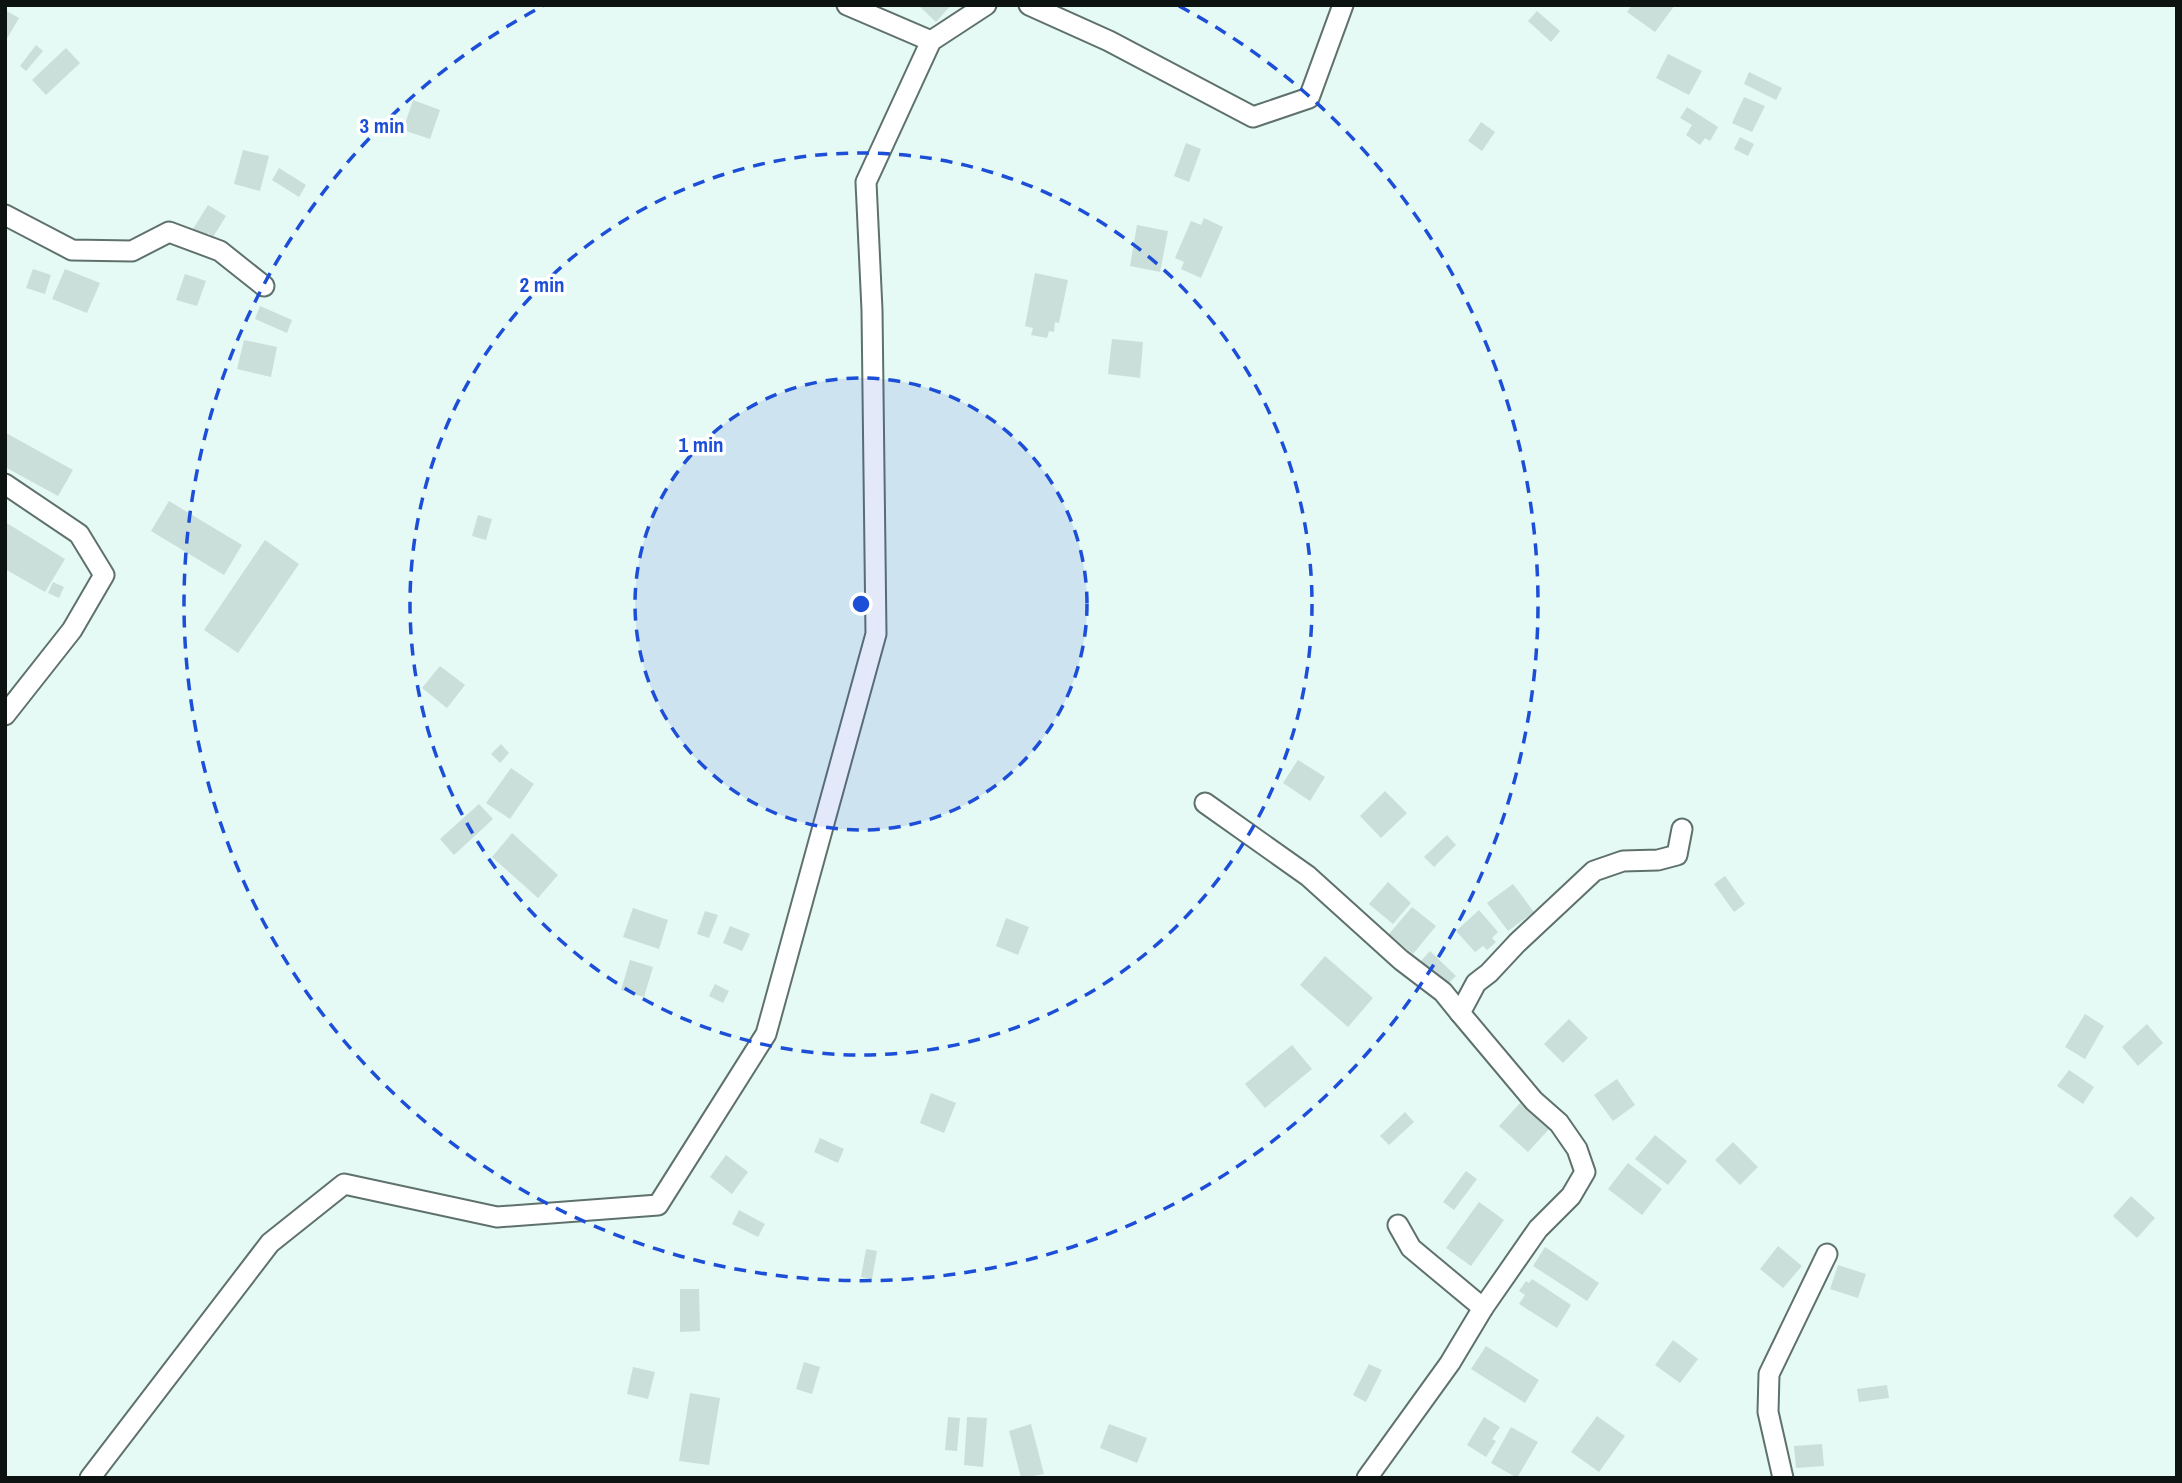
<svg xmlns="http://www.w3.org/2000/svg" width="2182" height="1483" font-family="'Archivo Narrow',sans-serif">
<rect width="100%" height="100%" fill="#e5faf4"/>
<g fill="#cadfd9">
<polygon points="918,5 951,5 936,22"/>
<polygon points="1632,5 1675,5 1655,32 1627,12"/>
<polygon points="5,10 19,18 5,42"/>
<polygon points="1537,11 1560,31 1551,42 1528,21"/>
<polygon points="36,45 43,51 26,71 20,66"/>
<polygon points="66,48 80,63 46,95 32,80"/>
<polygon points="1668,54 1702,71 1689,95 1656,78"/>
<polygon points="1749,72 1782,88 1776,100 1744,84"/>
<polygon points="1744,97 1765,106 1752,132 1732,123"/>
<polygon points="413,100 440,110 430,139 403,130"/>
<polygon points="1687,107 1718,127 1710,141 1705,138 1700,145 1686,135 1692,125 1680,118"/>
<polygon points="1481,122 1495,132 1482,151 1468,141"/>
<polygon points="1740,137 1754,144 1748,156 1734,149"/>
<polygon points="1186,143 1201,149 1189,182 1174,176"/>
<polygon points="243,150 269,156 260,191 234,184"/>
<polygon points="279,168 306,185 299,197 272,180"/>
<polygon points="208,205 226,216 213,237 208,233 206,236 193,229"/>
<polygon points="1204,218 1223,227 1201,278 1181,269 1184,262 1175,258 1191,221 1201,225"/>
<polygon points="1137,225 1168,231 1160,272 1130,266"/>
<polygon points="33,269 51,275 45,294 26,288"/>
<polygon points="65,269 100,283 87,313 52,299"/>
<polygon points="1035,273 1068,280 1059,323 1055,322 1054,332 1049,331 1047,338 1031,335 1033,328 1025,326"/>
<polygon points="185,274 206,281 197,306 176,300"/>
<polygon points="260,306 292,320 287,333 255,319"/>
<polygon points="1112,339 1143,342 1140,378 1108,374"/>
<polygon points="244,340 277,347 271,377 237,369"/>
<polygon points="6,433 73,470 58,496 5,467"/>
<polygon points="169,501 242,545 224,575 151,531"/>
<polygon points="478,515 492,519 486,540 472,536"/>
<polygon points="5,522 65,559 45,592 5,569"/>
<polygon points="265,540 299,564 238,653 204,630"/>
<polygon points="53,582 64,587 59,598 48,593"/>
<polygon points="440,666 465,685 447,708 422,688"/>
<polygon points="501,744 509,753 500,763 491,754"/>
<polygon points="1298,760 1325,777 1310,801 1283,783"/>
<polygon points="511,768 534,784 510,819 486,803"/>
<polygon points="1385,791 1407,813 1381,838 1360,816"/>
<polygon points="479,804 493,819 454,855 440,839"/>
<polygon points="512,833 558,875 538,898 492,857"/>
<polygon points="1447,835 1456,845 1434,867 1424,857"/>
<polygon points="1725,876 1745,904 1734,912 1714,884"/>
<polygon points="1388,882 1411,903 1393,924 1369,904"/>
<polygon points="1513,884 1534,912 1508,931 1487,903"/>
<polygon points="1412,907 1436,926 1413,954 1389,934"/>
<polygon points="633,908 668,920 659,949 623,937"/>
<polygon points="1479,910 1498,932 1492,938 1496,942 1487,950 1483,946 1475,952 1456,931"/>
<polygon points="705,911 718,915 709,938 697,934"/>
<polygon points="1006,918 1029,927 1018,955 996,946"/>
<polygon points="730,926 750,934 742,951 723,943"/>
<polygon points="1430,951 1456,976 1447,985 1421,961"/>
<polygon points="1325,956 1373,998 1348,1027 1300,985"/>
<polygon points="630,960 653,967 644,997 621,990"/>
<polygon points="715,984 729,991 723,1003 709,996"/>
<polygon points="2085,1014 2104,1026 2085,1059 2065,1047"/>
<polygon points="1569,1019 1588,1038 1563,1063 1544,1044"/>
<polygon points="2147,1024 2163,1043 2138,1066 2122,1047"/>
<polygon points="1292,1045 1312,1069 1265,1108 1245,1084"/>
<polygon points="2069,1070 2094,1087 2083,1104 2057,1086"/>
<polygon points="1617,1079 1635,1105 1613,1121 1594,1095"/>
<polygon points="931,1093 956,1103 944,1133 920,1123"/>
<polygon points="1521,1102 1550,1128 1528,1152 1499,1126"/>
<polygon points="1405,1112 1414,1122 1389,1145 1380,1136"/>
<polygon points="1655,1135 1687,1161 1668,1185 1635,1159"/>
<polygon points="820,1138 844,1149 838,1163 814,1152"/>
<polygon points="1733,1142 1758,1167 1740,1185 1715,1160"/>
<polygon points="726,1155 748,1172 732,1194 710,1177"/>
<polygon points="1628,1163 1662,1189 1642,1215 1608,1189"/>
<polygon points="1466,1171 1477,1179 1454,1210 1443,1202"/>
<polygon points="2131,1196 2155,1218 2137,1238 2113,1216"/>
<polygon points="1479,1202 1504,1220 1471,1266 1446,1248"/>
<polygon points="739,1210 765,1224 758,1237 732,1224"/>
<polygon points="1778,1246 1802,1266 1783,1288 1760,1269"/>
<polygon points="1545,1247 1599,1283 1587,1301 1533,1266"/>
<polygon points="866,1249 877,1251 872,1279 861,1277"/>
<polygon points="1838,1265 1866,1274 1858,1298 1830,1289"/>
<polygon points="1532,1279 1571,1305 1557,1328 1519,1304 1525,1295 1519,1291 1526,1281 1529,1283"/>
<polygon points="680,1289 699,1289 700,1331 680,1332"/>
<polygon points="1673,1340 1698,1359 1680,1383 1655,1365"/>
<polygon points="1486,1346 1539,1380 1525,1403 1471,1369"/>
<polygon points="804,1362 820,1367 812,1394 796,1389"/>
<polygon points="1369,1364 1382,1370 1366,1402 1353,1395"/>
<polygon points="633,1367 655,1372 648,1399 627,1394"/>
<polygon points="1887,1385 1889,1398 1859,1402 1857,1389"/>
<polygon points="690,1393 720,1398 709,1465 679,1461"/>
<polygon points="1597,1416 1625,1436 1599,1472 1571,1452"/>
<polygon points="948,1417 960,1418 957,1451 945,1450"/>
<polygon points="967,1417 987,1418 983,1467 964,1465"/>
<polygon points="1484,1417 1500,1427 1492,1439 1496,1441 1486,1457 1467,1445"/>
<polygon points="1031,1424 1044,1474 1021,1478 1009,1431"/>
<polygon points="1109,1424 1147,1438 1137,1463 1100,1448"/>
<polygon points="1511,1427 1538,1442 1517,1478 1491,1463"/>
<polygon points="1822,1444 1824,1466 1796,1468 1794,1446"/>
</g>
<g fill="none" stroke-linecap="round" stroke-linejoin="round">
<defs>
<g id="minor">
<polyline points="847,5 931,41"/>
<polyline points="1029,5 1109,41 1253,117 1309,98 1343,5"/>
<polyline points="5,215 72,250 132,251 169,232 220,251 264,286"/>
<polyline points="5,484 79,534 104,575 72,630 5,715"/>
<polyline points="1205,803 1308,876 1401,960 1443,992 1460,1013"/>
<polyline points="1398,1225 1411,1248 1483,1308 1538,1229 1571,1196 1585,1172 1577,1149 1559,1123 1534,1101 1460,1013 1476,983 1489,973 1517,943 1594,871 1623,861 1658,860 1677,855 1682,829"/>
<polyline points="90,1478 270,1243 344,1184 497,1217 658,1205 766,1034 876,634 872,310 866,182 931,41 986,5"/>
<polyline points="1367,1478 1450,1363 1483,1308"/>
<polyline points="1783,1478 1768,1412 1769,1374 1827,1254"/>
</g>
</defs>
<use href="#minor" stroke="#5f716c" stroke-width="23"/>
<use href="#minor" stroke="#fff" stroke-width="19"/>
</g>
<circle cx="861" cy="604" r="226" fill="#1d4ed8" fill-opacity=".12"/>
<g fill="none" stroke="#1d4ed8" stroke-width="3.5" stroke-dasharray="12 9">
<circle cx="861" cy="604" r="226"/>
<circle cx="861" cy="604" r="451"/>
<path d="M1179 6A677 677 0 1 1 543 6"/>
</g>
<circle cx="861" cy="604" r="10" fill="#1d4ed8" stroke="#fff" stroke-width="3.5"/>
<g font-size="21" text-anchor="middle" font-weight="bold" fill="#1d4ed8" stroke="#fff" stroke-width="7" stroke-linejoin="round" paint-order="stroke">
<text x="382" y="133">3 min</text>
<text x="542" y="292">2 min</text>
<text x="701" y="452">1 min</text>
</g>
<rect width="2182" height="1483" fill="none" stroke="#0c1311" stroke-width="14"/>
</svg>
